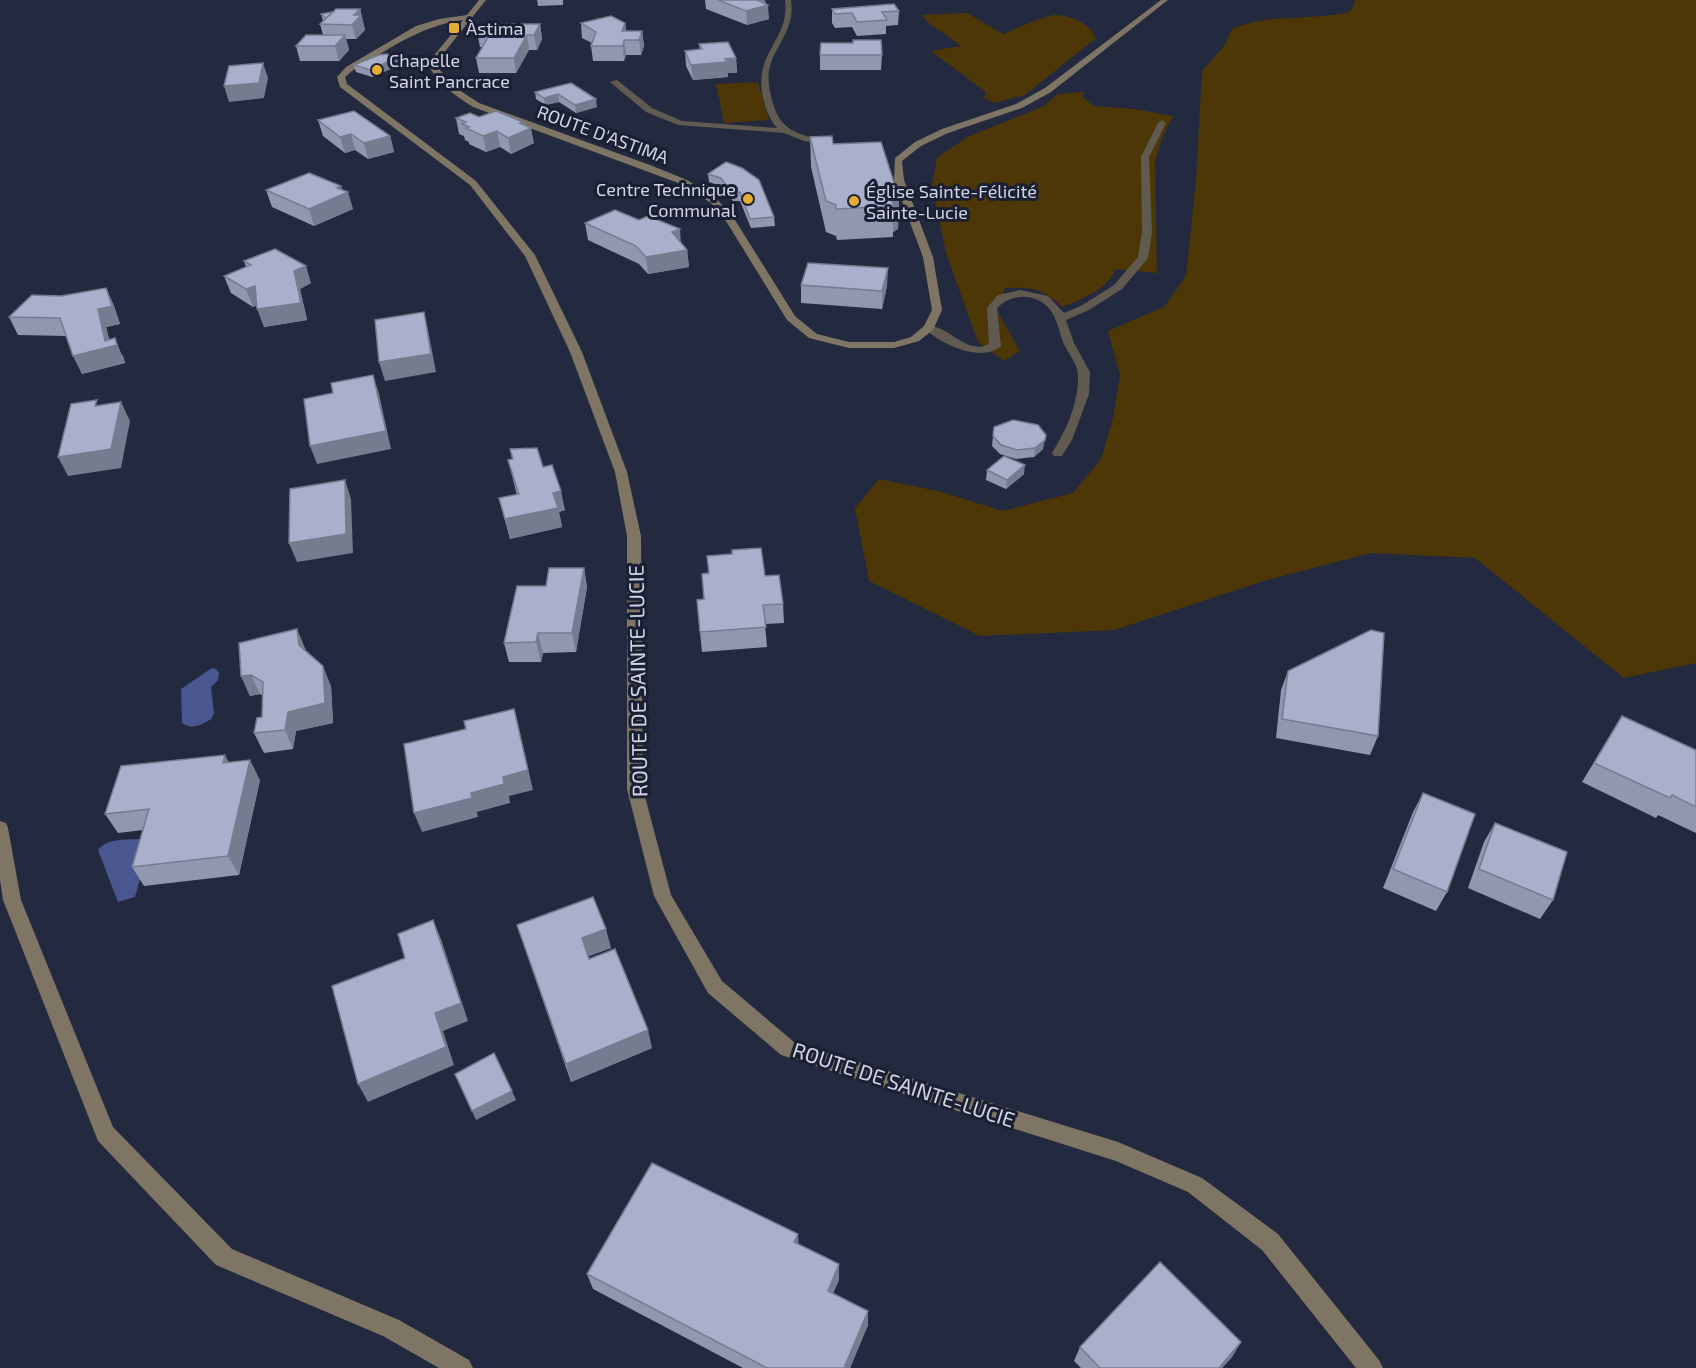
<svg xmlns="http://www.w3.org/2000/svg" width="1696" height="1368" font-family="'Exo 2',sans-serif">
<rect width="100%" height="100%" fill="#23293e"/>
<g fill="#4d3706">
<path d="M1353,0H1696V663L1624,678L1475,558L1371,553L1267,580L1114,630L980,636L869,581L855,508L879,479L942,492L1002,511L1073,493L1101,459L1113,418L1120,375L1108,331L1164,307L1186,276L1196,180L1202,71L1224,46L1232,29C1270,13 1311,21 1350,12L1355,2Z"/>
<path d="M967,13L1003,34C1013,30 1048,14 1057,15C1072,16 1090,24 1096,38L1025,95L995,103L984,98L986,92L931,51L961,46L929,23L922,15Z"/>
<polygon points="758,82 769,120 724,123 716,84"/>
<path d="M1085,92L1082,96L1093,106L1135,109L1173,116L1162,138L1155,161L1157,273L1116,269C1107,290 1083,298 1063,307C1041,288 1034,287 1005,288L997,311L1020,351L1004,361L978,342L946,253L932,184L937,158L967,137L1042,107L1058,94Z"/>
</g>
<g fill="#495690">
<path d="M212,668L216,669L219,673L218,680L211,687L214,713L211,719C202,725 192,730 182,723L181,689Z"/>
<path d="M138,839L150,844L135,897L118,902L98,850C108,838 124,840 138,839Z"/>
</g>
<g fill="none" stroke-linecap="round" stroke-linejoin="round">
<path fill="#605a50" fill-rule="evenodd" d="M1162,120L1166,123L1149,157L1152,232L1148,258L1122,289L1089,310L1066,320L1074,343L1090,372L1089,394L1072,440L1062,456H1054L1052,453C1066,431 1079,402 1078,375C1078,364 1067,352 1063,342C1060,334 1058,324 1054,316C1043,293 1013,291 997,308L1001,346C981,364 939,343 924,328L925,326C948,323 965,356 989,344L987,308L998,295L1020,290L1048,296L1064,313L1081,306L1114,285L1138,257L1142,232L1141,157L1158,123Z"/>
<path fill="#605a50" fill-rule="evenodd" d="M785,0H791C795,25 781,39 772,60C767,72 768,83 771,96C779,133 798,134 831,142V146L804,141L784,133L678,125L646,112L610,82L617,80L652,108L682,121L777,128C769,119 766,109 763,98C753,51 790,41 785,0Z"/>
<g fill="#7e7564" fill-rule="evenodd">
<path d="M479,0H486L435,64L453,86L479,103L650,165L687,180L717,199L735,220L795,316L817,334L849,342H894L911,337L924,326L932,310L923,257L894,180L895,158L915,142L942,129L1016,104L1045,88L1161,0H1168L1051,92L1022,108L948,133L921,146L902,161L904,180L933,257L942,310L933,330L919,341L894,348H849L809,338L787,320L726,221L711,203L681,184L473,107C454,95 439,84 427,64L463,20C420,26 389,49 352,71L345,77L347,84L476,181L535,255L582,352L627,472L641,536L643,789L671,895L722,981L794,1042L1118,1142L1202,1178L1278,1234L1379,1360L1383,1368H1356L1262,1250L1188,1192L1116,1161L781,1055L708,993L654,896L627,789V536L615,472L570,352L525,256L470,185L340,87L337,77L346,67L416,26L439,19L467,15Z"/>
<polygon points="0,821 6,823 8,828 21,900 113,1127 232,1249 399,1320 469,1360 473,1368 439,1368 383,1336 216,1265 98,1141 3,900 0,880"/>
</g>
</g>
<g fill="#9097af">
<polygon points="537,0 563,0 563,5 538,6"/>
<polygon points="705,0 765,0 769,19 747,25 706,9"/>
<polygon points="360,9 365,30 356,39 346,39 349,50 339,61 300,61 296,46 323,35 320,24 323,21 321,14"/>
<polygon points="832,9 899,11 898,25 886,26 886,34 857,36 852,27 835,28 832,23"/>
<polygon points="581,23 625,23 626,31 642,31 644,46 641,55 626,55 624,61 593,61 591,46 592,43 582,38"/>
<polygon points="540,24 542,39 537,50 529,50 516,73 479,73 476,58 483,47 480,47 477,32"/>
<polygon points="699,44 736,58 737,73 728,73 728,77 693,80 686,66 685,51 700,50"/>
<polygon points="820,55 882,55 881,70 820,70"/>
<polygon points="354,65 400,65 372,77 356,72"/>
<polygon points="571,83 597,107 576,113 559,102 545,105 536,99 535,92"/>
<polygon points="479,117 523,122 534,143 511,154 500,147 486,152 469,144 469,142 465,140 464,136 459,134 456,118"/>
<polygon points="318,120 390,136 394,152 368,159 355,150 345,153 323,136"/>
<polygon points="810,137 833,144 899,198 898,229 893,232 893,237 837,240 836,236 826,232 811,167"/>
<polygon points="726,162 774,217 775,226 751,228 740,201 733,201 721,186 709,182 708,174"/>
<polygon points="266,190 342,190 353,209 314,226 272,207"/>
<polygon points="585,223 681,242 687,250 689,267 648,274 639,264 588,240"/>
<polygon points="244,261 311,283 300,289 307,320 264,327 257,305 253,307 231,293 224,276 246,267"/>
<polygon points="801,285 887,286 882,309 801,303"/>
<polygon points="106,288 114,306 120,324 106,327 109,339 123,356 125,363 82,374 66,336 18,335 9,317 61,296"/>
<polygon points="993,436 1043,449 1034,457 1016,459 1000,454 992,446"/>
<polygon points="510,449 543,467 565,510 559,512 562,527 510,539 499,498 517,495 508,460 512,459"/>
<polygon points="987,470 1024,474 1006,489 986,480"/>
<polygon points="584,568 587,587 576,652 543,653 541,662 509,662 504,643 546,586"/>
<polygon points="709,573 765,576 783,604 784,623 765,624 767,647 702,652 700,632 704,599"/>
<polygon points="305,648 306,651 331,686 333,723 296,731 293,749 264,753 254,733 262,717 263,696 260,694 250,696 241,676"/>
<polygon points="1288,671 1378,736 1370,755 1276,738 1281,690"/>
<polygon points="1622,716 1696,750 1696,833 1658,815 1656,818 1582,782"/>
<polygon points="229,762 260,780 239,875 144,886 132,867 143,830 118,833 105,814"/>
<polygon points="1423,793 1447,892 1436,911 1383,888 1413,812"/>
<polygon points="1495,823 1553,900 1540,919 1468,888 1484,842"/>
<polygon points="517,925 611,948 588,956 589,959 652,1048 571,1082"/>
<polygon points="798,1234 798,1244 839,1264 839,1280 833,1293 868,1311 868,1325 850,1368 743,1368 593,1289 587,1274"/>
<polygon points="1241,1342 1232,1357 1222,1368 1081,1368 1074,1361 1080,1347"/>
</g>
<g fill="#767b8f">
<polygon points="757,0 765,0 766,5 768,5 769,19 747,25 746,11"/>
<polygon points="360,9 365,30 356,39 352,25 354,15"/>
<polygon points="625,23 627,37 624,40 626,55 624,61 622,31"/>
<polygon points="540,24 542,39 537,50 534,35"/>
<polygon points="642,31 644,46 641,55 639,40"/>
<polygon points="345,35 349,50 339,61 335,46"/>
<polygon points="527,35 529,50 516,73 514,58"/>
<polygon points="398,57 400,65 372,77 370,70"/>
<polygon points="736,58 737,73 728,73 728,77 693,80 691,65 725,59"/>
<polygon points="263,63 268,78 264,98 229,102 224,86"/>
<polygon points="558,94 559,102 545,105 544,98"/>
<polygon points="596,99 597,107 576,113 575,105"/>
<polygon points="523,122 524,131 531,128 534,143 511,154 508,138 520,123"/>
<polygon points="497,131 500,147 486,152 483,136"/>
<polygon points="351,134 355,150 345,153 340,137"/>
<polygon points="390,136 394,152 368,159 364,143"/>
<polygon points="341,186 343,194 348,192 353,209 314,226 309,209 337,188"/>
<polygon points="899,198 898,229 893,232 894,206 892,202"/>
<polygon points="680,229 681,246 672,232"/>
<polygon points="687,250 689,267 648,274 646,257"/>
<polygon points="306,266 311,283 300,289 307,320 264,327 257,309 294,271"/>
<polygon points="888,268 887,286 882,309 882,291"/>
<polygon points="255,286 261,304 253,307 246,289"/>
<polygon points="106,288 114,306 120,324 106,327 111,346 115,338 125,363 82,374 73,356 105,341 98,309"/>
<polygon points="424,312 428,330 436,372 385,381 379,362"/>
<polygon points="373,375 379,394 391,449 317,464 310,446"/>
<polygon points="121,402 130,421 121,468 68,476 58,457"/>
<polygon points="1046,435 1043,449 1034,457 1035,448"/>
<polygon points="1025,465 1024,474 1006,489 1007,480"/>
<polygon points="345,480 351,499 353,553 297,562 289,543"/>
<polygon points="561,491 565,510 559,512 562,527 510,539 505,519 553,493"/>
<polygon points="584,568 587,587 576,652 572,633"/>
<polygon points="297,629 305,648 307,664 299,645"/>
<polygon points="538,633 543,653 541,662 536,642"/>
<polygon points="323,666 331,686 333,723 296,731 293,749 285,730 288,712"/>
<polygon points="251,675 260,694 250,696 241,676"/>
<polygon points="514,709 533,790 509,796 510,803 477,812 478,817 422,832 414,813 471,793 503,777"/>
<polygon points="225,755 235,774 223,763"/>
<polygon points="250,760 260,780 239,875 228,856"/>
<polygon points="433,920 441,939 468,1021 443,1031 454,1065 368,1102 358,1084 435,1013"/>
<polygon points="606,929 611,948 587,957 582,938"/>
<polygon points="648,1030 652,1048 571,1082 566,1064"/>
<polygon points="512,1091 516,1100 476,1120 472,1111"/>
<polygon points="798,1234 799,1250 794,1242"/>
<polygon points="839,1264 839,1280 828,1305 828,1291"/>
<polygon points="868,1311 868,1325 850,1368 844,1368"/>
<polygon points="1241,1342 1232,1357 1222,1368 1219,1368"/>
</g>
<g fill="#a8b0cc" stroke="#767b8f" stroke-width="1.5">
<polygon points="718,0 759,0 757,0 768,5 746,11"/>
<polygon points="894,4 899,11 882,12 887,20 857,22 852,13 835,14 832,9"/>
<polygon points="336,9 360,9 354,15 361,15 352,25 320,24"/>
<polygon points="333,12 326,18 321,14"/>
<polygon points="611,16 625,23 622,31 642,31 639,40 624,40 623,46 591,46 596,32 581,23"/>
<polygon points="482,24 540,24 534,35 527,35 514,58 476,58 491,32 477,32"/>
<polygon points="306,35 345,35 335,46 296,46"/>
<polygon points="853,40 881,40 882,55 820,55 821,43 853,43"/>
<polygon points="728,42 736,58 725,59 727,62 691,65 685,51 702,49 699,44"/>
<polygon points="386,54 398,57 370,70 354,65 379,55"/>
<polygon points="263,63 259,83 224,86 229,66"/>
<polygon points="571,83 596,99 575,105 558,94 544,98 535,92"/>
<polygon points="354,111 390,136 364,143 351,134 340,137 318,120"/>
<polygon points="496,111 523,122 520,123 531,128 508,138 497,131 483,136 466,128 469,127 462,124 466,122 456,118 470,113 479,117"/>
<polygon points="832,136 833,144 881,142 899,198 892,202 894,206 836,209 836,205 826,201 810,137"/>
<polygon points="726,162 742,168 759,180 774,217 750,219 740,192 732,193 721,178 708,174"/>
<polygon points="309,173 341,186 337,188 348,192 309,209 266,190"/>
<polygon points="615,210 639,220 648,216 680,229 672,232 687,250 646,257 636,246 585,223"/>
<polygon points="275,249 306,266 294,271 301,303 257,309 255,286 246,289 224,276 251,265 244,261"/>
<polygon points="808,263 888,268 882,291 801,285"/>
<polygon points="106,288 112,306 98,309 105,341 115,338 117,345 73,356 60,318 9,317 32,295 61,296"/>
<polygon points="424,312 431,354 379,362 375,320"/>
<polygon points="373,375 386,431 310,446 304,399 333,393 331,383"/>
<polygon points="97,400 95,406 121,402 111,449 58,457 71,404"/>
<polygon points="1013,420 1038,425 1046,435 1045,440 1035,448 1017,450 1001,445 993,436 994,427"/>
<polygon points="537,448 543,467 552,465 561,491 553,493 558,508 505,519 499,498 519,494 508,460 513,459 510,449"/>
<polygon points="1004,456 1025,465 1007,480 987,470"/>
<polygon points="345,480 346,534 289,543 290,489"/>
<polygon points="761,548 765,576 779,575 783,604 763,605 766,627 700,632 697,600 704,599 702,574 709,573 707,556 732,554 732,550"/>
<polygon points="549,568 584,568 572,633 538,633 536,642 504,643 517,586 546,586"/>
<polygon points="297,629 299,645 323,666 325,703 288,712 285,730 254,733 257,718 262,717 263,682 251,675 241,676 239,643"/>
<polygon points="1371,630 1384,633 1378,736 1282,719 1288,671"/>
<polygon points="514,709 528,770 503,777 504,784 471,793 472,798 414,813 404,744 466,729 464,721"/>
<polygon points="1622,716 1696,750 1696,807 1672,795 1670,798 1594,763"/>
<polygon points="225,755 223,763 250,760 228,856 132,867 149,809 105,814 121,766"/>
<polygon points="1423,793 1475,814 1447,892 1393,869"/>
<polygon points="1495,823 1567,852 1553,900 1479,869"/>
<polygon points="593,897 606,929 582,938 589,959 615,949 648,1030 566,1064 517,925"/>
<polygon points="433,920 461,1003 435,1013 446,1047 358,1084 332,986 405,958 398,934"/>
<polygon points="494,1053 512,1091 472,1111 455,1074"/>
<polygon points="652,1163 798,1234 794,1242 839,1264 828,1291 868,1311 844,1368 767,1368 587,1274"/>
<polygon points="1160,1262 1241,1342 1219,1368 1100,1368 1080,1347"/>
</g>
<g fill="#e5ad36" stroke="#1a1f34" stroke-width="2">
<rect x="448" y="22" width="12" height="12" rx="3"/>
<circle cx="377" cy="70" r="6"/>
<circle cx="748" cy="199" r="6"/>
<circle cx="854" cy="201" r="6"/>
</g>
<g text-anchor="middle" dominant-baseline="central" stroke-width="6" stroke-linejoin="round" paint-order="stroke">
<g font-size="18" fill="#d2d6e4" stroke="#1a1f34" text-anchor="start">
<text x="466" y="28">Àstima</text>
<text x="389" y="60">Chapelle<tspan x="389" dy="21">Saint Pancrace</tspan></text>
<text x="736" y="189" text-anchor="end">Centre Technique<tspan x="736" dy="21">Communal</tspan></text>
<text x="866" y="191">Église Sainte-Félicité<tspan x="866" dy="21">Sainte-Lucie</tspan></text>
</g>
<g font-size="18" fill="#d2d6e4" stroke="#1a1f34">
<text transform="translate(603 134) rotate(20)">ROUTE D'ASTIMA</text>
</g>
<g font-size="21" fill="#d2d6e4" stroke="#1a1f34">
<text transform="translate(637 681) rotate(-91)">ROUTE DE SAINTE-LUCIE</text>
<text transform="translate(904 1084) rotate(18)">ROUTE DE SAINTE-LUCIE</text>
</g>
</g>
</svg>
